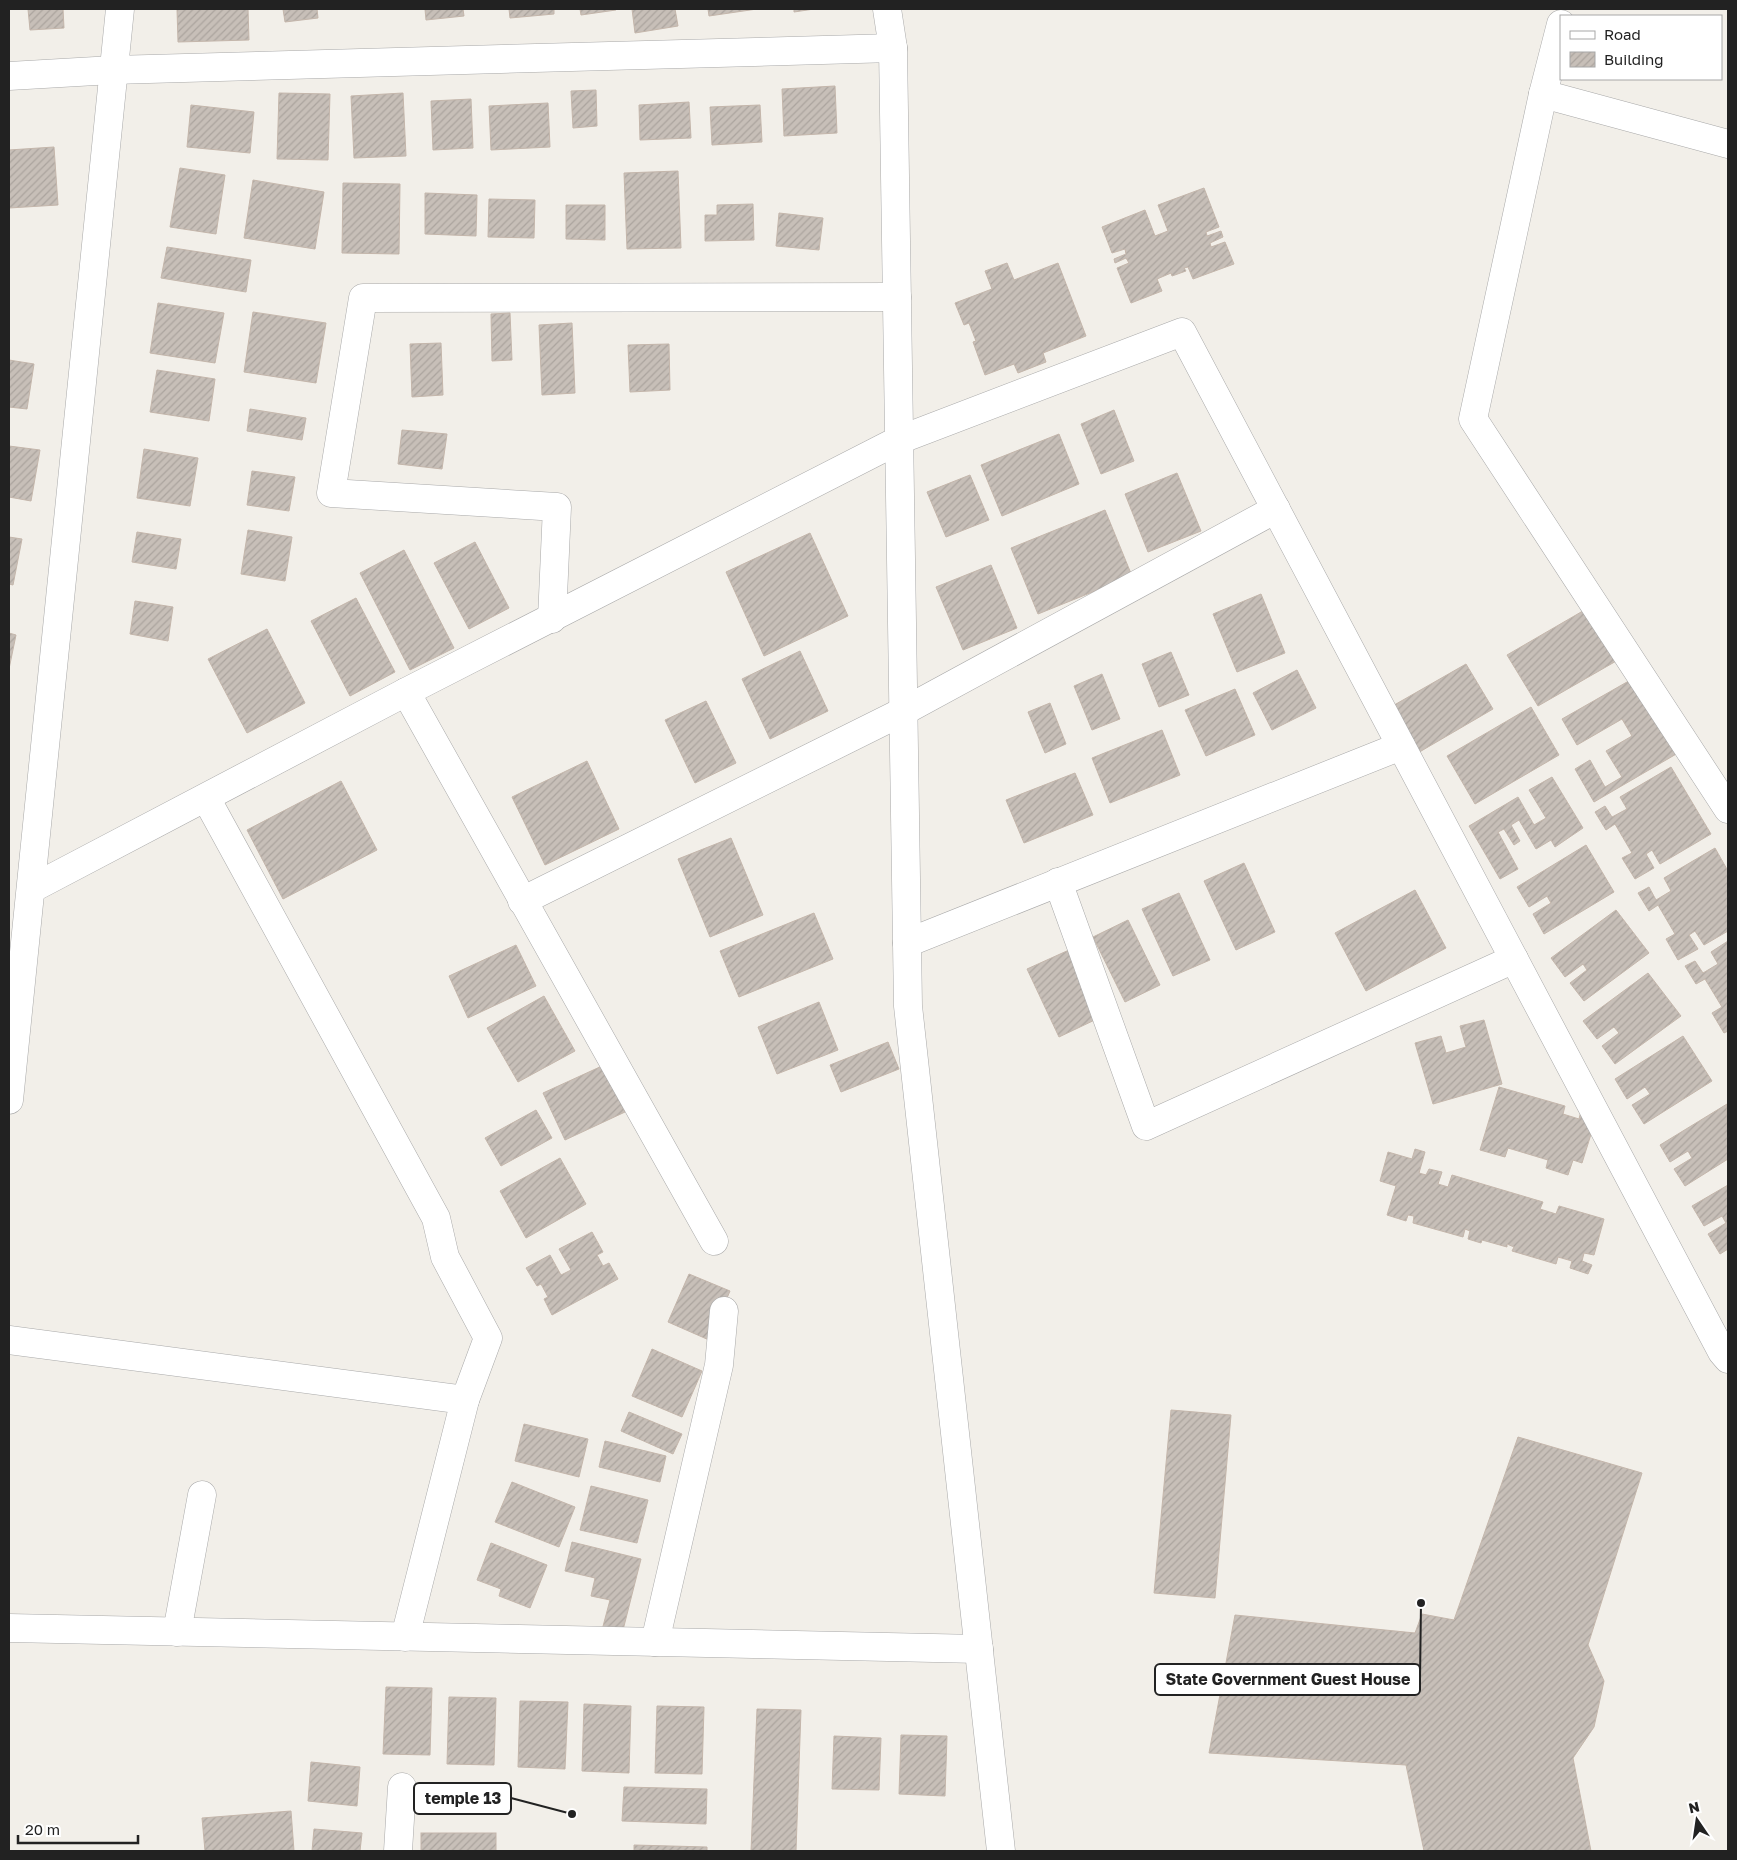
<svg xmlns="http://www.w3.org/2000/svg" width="1737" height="1860" font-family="'Golos Text',sans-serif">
<defs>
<pattern id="building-hatch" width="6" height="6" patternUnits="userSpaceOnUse" patternTransform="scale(1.25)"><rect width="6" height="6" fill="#c7bfb8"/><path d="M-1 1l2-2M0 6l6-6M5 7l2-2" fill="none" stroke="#aba49e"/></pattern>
</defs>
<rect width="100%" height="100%" fill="#f2efe9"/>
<g fill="url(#building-hatch)" stroke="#c4b6ab">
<polygon points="28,9 63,9 64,28 30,30"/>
<polygon points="177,9 248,9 249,40 178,42"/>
<polygon points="283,9 317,9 318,18 285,22"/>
<polygon points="425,9 463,9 464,16 426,20"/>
<polygon points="509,9 554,9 554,14 510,18"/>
<polygon points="580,9 616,9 616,10 581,15"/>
<polygon points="632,9 675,9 678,26 635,33"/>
<polygon points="708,9 757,9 709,16"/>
<polygon points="794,9 814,9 794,12"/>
<polygon points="835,86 837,133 784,136 782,89"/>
<polygon points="596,90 597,126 573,128 571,91"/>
<polygon points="279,93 330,94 328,160 277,159"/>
<polygon points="403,93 406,156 354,158 351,96"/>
<polygon points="471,99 473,148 433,150 431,101"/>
<polygon points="689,102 691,138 640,140 639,105"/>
<polygon points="548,103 550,147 491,150 489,106"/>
<polygon points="191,105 254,112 250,153 187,147"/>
<polygon points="760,105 762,142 712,145 710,107"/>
<polygon points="54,147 58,205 9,208 9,150"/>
<polygon points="180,168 225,175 216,234 170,227"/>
<polygon points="678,171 681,248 627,249 624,173"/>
<polygon points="253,180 324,192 315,249 244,238"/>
<polygon points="343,183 400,184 399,254 342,253"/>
<polygon points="1204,188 1219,227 1206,232 1207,236 1221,231 1223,237 1210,243 1211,247 1225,242 1234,264 1193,279 1188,267 1184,268 1186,271 1172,276 1171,273 1157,279 1162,291 1131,303 1117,268 1129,263 1126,258 1115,263 1114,259 1126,254 1125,249 1112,253 1102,227 1145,210 1155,236 1168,231 1158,205"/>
<polygon points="425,193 477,195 476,236 425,234"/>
<polygon points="489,199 535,200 534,238 488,237"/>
<polygon points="753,204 754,240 705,241 705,215 717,215 717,205"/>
<polygon points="566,205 605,205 605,240 566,239"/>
<polygon points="779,213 823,218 819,250 776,246"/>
<polygon points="167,247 251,260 246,292 161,278"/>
<polygon points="1007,263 1014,280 1058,263 1086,336 1043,353 1046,362 1018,373 1014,364 985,375 973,342 976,341 969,323 964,325 955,303 992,289 985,271"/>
<polygon points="158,303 224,313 215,363 150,353"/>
<polygon points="253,312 326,323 316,383 244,372"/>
<polygon points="510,313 512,360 492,361 491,314"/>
<polygon points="572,323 575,393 542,395 539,325"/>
<polygon points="441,343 443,395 412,397 410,344"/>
<polygon points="669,344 670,390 630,392 628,345"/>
<polygon points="9,360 34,364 27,409 9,407"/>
<polygon points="157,370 215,379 209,421 150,412"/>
<polygon points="250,409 306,418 302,440 247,431"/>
<polygon points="1114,410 1134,461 1101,474 1081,424"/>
<polygon points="402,430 447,434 442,469 398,464"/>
<polygon points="1059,434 1079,484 1002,516 981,465"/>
<polygon points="9,446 40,450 31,501 9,497"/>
<polygon points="144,449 198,458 190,506 137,498"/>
<polygon points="252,471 295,477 289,511 247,505"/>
<polygon points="1177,473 1201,531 1148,552 1125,494"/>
<polygon points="970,475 989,520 946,537 927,492"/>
<polygon points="1105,510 1132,576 1038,614 1011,548"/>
<polygon points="248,530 292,537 285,581 241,574"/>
<polygon points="137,532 181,539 176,569 132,562"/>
<polygon points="810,533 848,616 764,656 726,572"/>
<polygon points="9,537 22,539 13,585 9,584"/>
<polygon points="475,542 509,608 469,629 434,563"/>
<polygon points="404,550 454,648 410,670 360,573"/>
<polygon points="991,565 1017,628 963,650 936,587"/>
<polygon points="1261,594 1285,653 1237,672 1213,614"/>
<polygon points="356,598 395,672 350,696 311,621"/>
<polygon points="135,601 173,607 168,641 130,634"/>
<polygon points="1588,608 1618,660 1538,706 1507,655"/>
<polygon points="267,629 305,703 247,733 208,659"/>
<polygon points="9,633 16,635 9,669"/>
<polygon points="800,651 828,711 770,739 742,679"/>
<polygon points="1171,652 1189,695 1159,707 1142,664"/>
<polygon points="1466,664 1493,709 1416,754 1389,708"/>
<polygon points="1297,670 1316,708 1272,730 1253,693"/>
<polygon points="1102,674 1120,719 1092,730 1074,686"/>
<polygon points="1634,678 1678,753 1594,802 1575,769 1590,760 1605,787 1622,777 1606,751 1632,736 1622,719 1577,745 1562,719"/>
<polygon points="1235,689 1255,735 1206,756 1185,710"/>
<polygon points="706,701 736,763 695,783 665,720"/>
<polygon points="1050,703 1066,744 1045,753 1028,712"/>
<polygon points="1531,707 1559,755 1475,804 1447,756"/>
<polygon points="1162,730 1180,775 1110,803 1092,758"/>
<polygon points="587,761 619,829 545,865 512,797"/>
<polygon points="1671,767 1711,834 1660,864 1652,850 1646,854 1654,868 1635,879 1622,858 1632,853 1615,824 1606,830 1595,812 1605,806 1612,817 1627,809 1620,797"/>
<polygon points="1075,773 1093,815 1024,843 1006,800"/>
<polygon points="1552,777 1583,828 1555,847 1551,840 1536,849 1519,820 1511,825 1520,841 1514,845 1504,829 1498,832 1518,869 1500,879 1469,826 1518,797 1534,825 1546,818 1529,790"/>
<polygon points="341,781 377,850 283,899 247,830"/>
<polygon points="731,838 763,915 710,937 678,859"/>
<polygon points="1586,845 1614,892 1544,934 1533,914 1551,903 1547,896 1529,907 1517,887"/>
<polygon points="1715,848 1728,871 1728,931 1704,945 1695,931 1689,935 1698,949 1678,960 1666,939 1675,934 1658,905 1649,911 1638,893 1649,887 1656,900 1671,891 1664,878"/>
<polygon points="1244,863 1275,932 1236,950 1204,881"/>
<polygon points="1415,890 1446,948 1366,991 1335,933"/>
<polygon points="1179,893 1210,960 1173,976 1142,909"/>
<polygon points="1616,910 1649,953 1584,1001 1570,983 1587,970 1583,964 1565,977 1551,958"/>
<polygon points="814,913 833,959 739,997 720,951"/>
<polygon points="1128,920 1160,985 1125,1002 1093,937"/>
<polygon points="1728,941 1728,1031 1724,1033 1712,1013 1722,1007 1705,979 1696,984 1685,966 1695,961 1703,973 1718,964 1711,952"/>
<polygon points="516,945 536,986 468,1018 449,976"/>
<polygon points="1069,950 1101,1017 1059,1037 1027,969"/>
<polygon points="1648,973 1681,1016 1615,1064 1602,1046 1619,1033 1614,1027 1597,1039 1583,1021"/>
<polygon points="544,996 575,1051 518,1082 487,1028"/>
<polygon points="819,1002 838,1050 777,1074 758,1027"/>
<polygon points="1484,1020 1502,1084 1433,1104 1415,1043 1441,1036 1446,1053 1466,1047 1460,1026"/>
<polygon points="1683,1036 1712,1081 1644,1124 1632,1105 1650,1094 1645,1087 1627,1099 1615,1079"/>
<polygon points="888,1042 899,1069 841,1092 830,1065"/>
<polygon points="602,1066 625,1112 565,1140 543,1093"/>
<polygon points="1499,1087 1565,1106 1563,1114 1579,1119 1581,1111 1597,1115 1582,1163 1573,1160 1568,1175 1546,1168 1548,1160 1508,1148 1505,1157 1480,1150"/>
<polygon points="1727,1104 1728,1159 1685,1186 1674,1169 1692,1158 1688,1151 1670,1162 1660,1145"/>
<polygon points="536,1110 552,1138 501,1166 485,1138"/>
<polygon points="1415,1149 1425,1152 1419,1173 1426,1175 1429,1169 1442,1172 1438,1184 1448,1187 1452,1175 1543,1202 1540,1209 1556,1214 1559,1206 1604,1219 1594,1255 1584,1253 1582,1261 1592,1265 1588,1274 1570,1268 1572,1261 1558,1257 1556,1264 1512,1251 1514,1247 1507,1244 1507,1247 1482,1240 1481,1243 1468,1239 1470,1231 1465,1229 1463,1237 1413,1223 1414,1216 1408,1215 1406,1221 1387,1215 1396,1186 1380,1181 1388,1152 1412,1159"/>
<polygon points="560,1158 586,1204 526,1238 500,1191"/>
<polygon points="1728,1185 1728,1249 1720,1254 1708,1234 1726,1223 1722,1216 1704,1226 1692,1206"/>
<polygon points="592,1232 603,1252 597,1255 603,1266 609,1263 618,1279 552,1315 544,1299 548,1297 541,1284 537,1286 526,1268 550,1255 561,1275 571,1270 559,1249"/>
<polygon points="689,1274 730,1291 709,1340 668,1322"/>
<polygon points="652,1349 702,1371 682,1417 632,1396"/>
<polygon points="1171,1410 1231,1415 1215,1598 1154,1593"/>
<polygon points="629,1412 682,1434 673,1454 621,1431"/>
<polygon points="524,1424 588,1439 579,1477 515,1461"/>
<polygon points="1518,1437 1642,1473 1588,1645 1604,1681 1594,1727 1573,1758 1591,1851 1424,1851 1406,1765 1209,1753 1235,1615 1415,1633 1422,1614 1454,1620"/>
<polygon points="605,1441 666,1456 660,1482 599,1467"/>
<polygon points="512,1482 575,1507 559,1547 495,1522"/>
<polygon points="591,1486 648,1500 637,1543 580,1530"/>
<polygon points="572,1542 641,1559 622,1634 602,1630 610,1600 591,1596 595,1578 565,1571"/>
<polygon points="491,1543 547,1565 530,1608 499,1596 501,1589 477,1580"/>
<polygon points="386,1687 432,1688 430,1755 383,1754"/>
<polygon points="449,1697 496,1698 494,1765 447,1764"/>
<polygon points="520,1701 568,1702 565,1769 518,1767"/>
<polygon points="584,1704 631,1706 629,1773 582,1771"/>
<polygon points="657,1706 704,1707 702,1774 655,1773"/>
<polygon points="757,1709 801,1710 796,1851 751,1851"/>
<polygon points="901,1735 947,1736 945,1796 899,1794"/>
<polygon points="834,1736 881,1738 879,1790 832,1789"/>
<polygon points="311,1762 360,1767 357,1806 308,1801"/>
<polygon points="624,1787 707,1789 706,1824 622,1821"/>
<polygon points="291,1811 294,1851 205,1851 202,1818"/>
<polygon points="314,1829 362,1833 360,1851 312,1851"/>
<rect x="421" y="1833" width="75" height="18"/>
<polygon points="634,1845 707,1847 707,1851 634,1851"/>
</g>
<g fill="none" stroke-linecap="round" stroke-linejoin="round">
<defs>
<g id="minor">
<polyline points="1561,24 1543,94 1473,419 1728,809"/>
<polyline points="9,76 113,70 893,48"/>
<polyline points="1543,94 1728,144"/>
<polyline points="552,619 557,507 331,493 363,298 897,297"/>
<polyline points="406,692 714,1241"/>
<polyline points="206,798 436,1218 445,1257 488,1338 465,1400"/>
<polyline points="1058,882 1146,1126 1514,959"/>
<polyline points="31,889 406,692 899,440 1182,332 1722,1352 1728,1359"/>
<polyline points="522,901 904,711 1276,509"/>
<polyline points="907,943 1401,746"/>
<polyline points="9,1100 120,9"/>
<polyline points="9,1340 465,1400 405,1637"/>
<polyline points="9,1628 979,1649"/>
<polyline points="177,1632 202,1495"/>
<polyline points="655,1642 719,1365 724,1311"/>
<polyline points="398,1851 402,1787"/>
</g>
<polyline id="tertiary" points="887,9 893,48 908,1006 1001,1851"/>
</defs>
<use href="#minor" stroke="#a9a9a9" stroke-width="29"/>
<use href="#tertiary" stroke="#a9a9a9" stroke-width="29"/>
<use href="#minor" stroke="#fff" stroke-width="28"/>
<use href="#tertiary" stroke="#fff" stroke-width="28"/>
</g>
<path fill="none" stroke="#222" stroke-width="2" d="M1421 1603L1420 1679M572 1814L511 1798"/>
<g fill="#222" stroke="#fff" stroke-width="2">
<circle cx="1421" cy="1603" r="5"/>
<circle cx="572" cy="1814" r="5"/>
</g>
<g fill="#fff" stroke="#222" stroke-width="2">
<rect x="1155" y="1664" width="265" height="31" rx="5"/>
<rect x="414" y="1783" width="97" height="31" rx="5"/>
</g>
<g font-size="16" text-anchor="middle" font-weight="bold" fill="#222">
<text x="1288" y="1685">State Government Guest House</text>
<text x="463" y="1804">temple 13</text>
</g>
<rect width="1737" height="1860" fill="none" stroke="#222222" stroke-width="20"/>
<rect x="1560" y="15" width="162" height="65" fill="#ffffff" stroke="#a7a7a7"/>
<rect x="1570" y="31" width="25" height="8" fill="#ffffff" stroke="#a7a7a7"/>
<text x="1604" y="40" font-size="15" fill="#222222">Road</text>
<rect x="1570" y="52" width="25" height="15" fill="url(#building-hatch)" stroke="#a7a7a7"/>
<text x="1604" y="65" font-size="15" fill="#222222">Building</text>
<g transform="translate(1697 1820) rotate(347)" stroke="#ffffff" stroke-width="4" paint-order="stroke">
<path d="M0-4L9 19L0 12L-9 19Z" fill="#222222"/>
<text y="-8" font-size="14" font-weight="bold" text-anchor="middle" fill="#222222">N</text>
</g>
<path d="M18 1835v8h120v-8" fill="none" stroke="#222222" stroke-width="2.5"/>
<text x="25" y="1835" font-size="15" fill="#222222" stroke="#ffffff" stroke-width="4" paint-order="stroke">20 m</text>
</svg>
